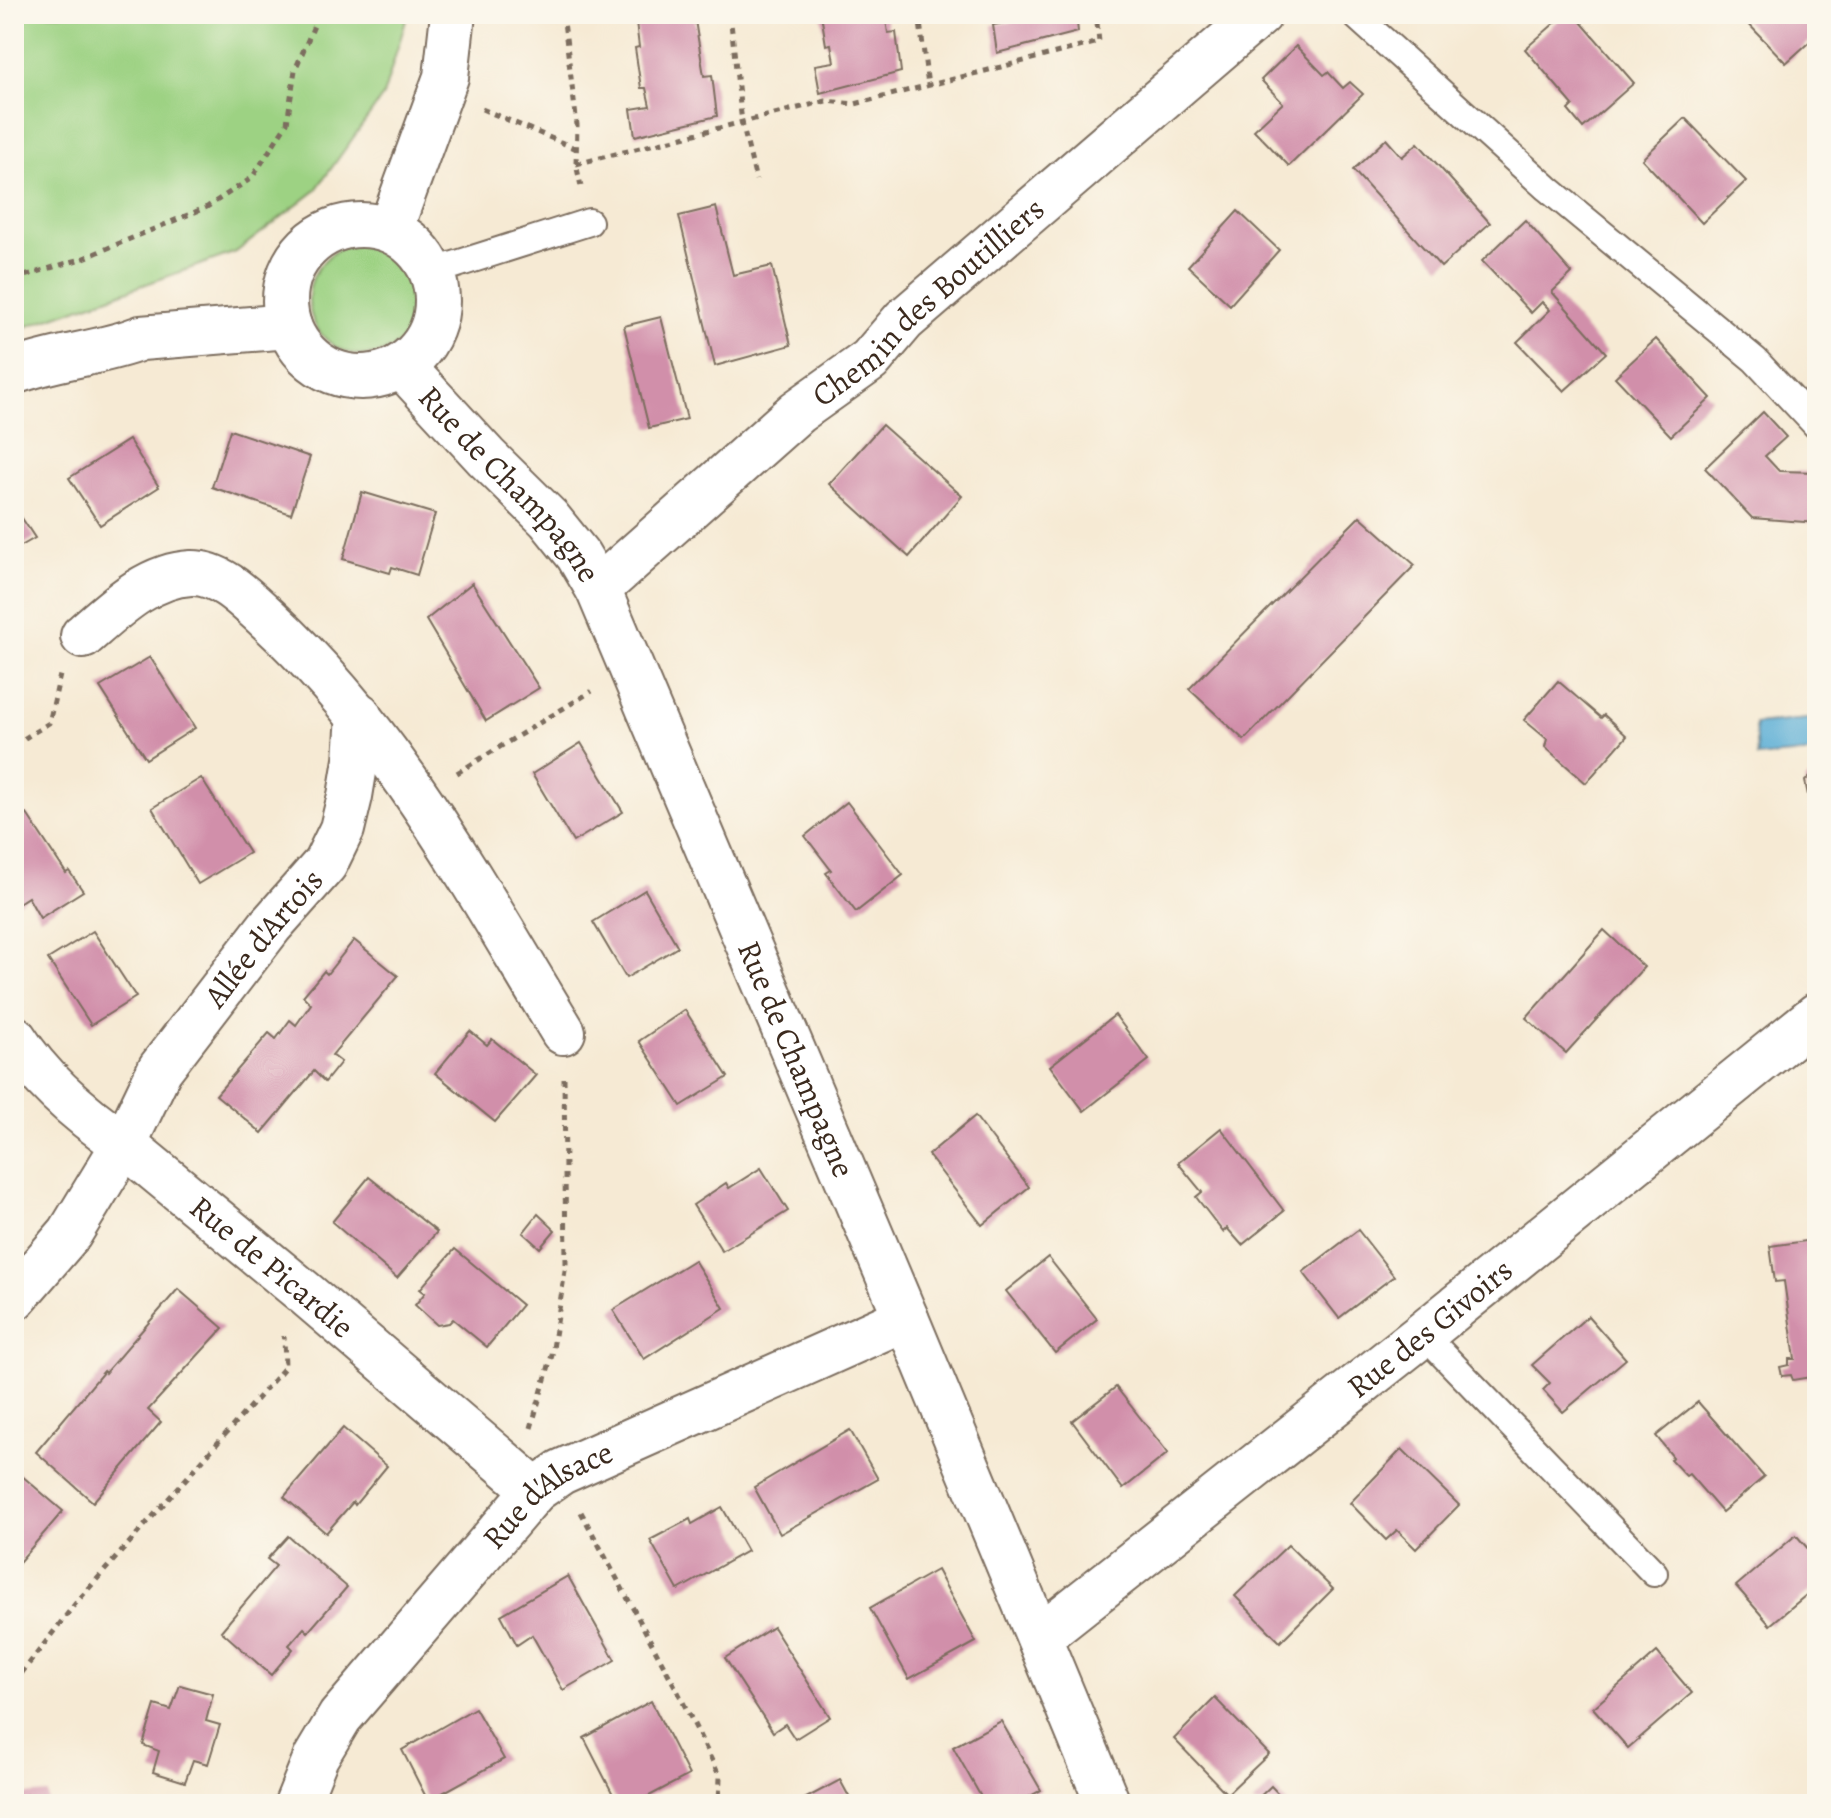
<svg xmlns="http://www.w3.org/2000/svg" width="1831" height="1818" font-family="Alegreya,serif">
<rect width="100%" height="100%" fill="#fbf7ec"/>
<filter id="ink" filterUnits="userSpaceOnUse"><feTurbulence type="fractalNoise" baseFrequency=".0125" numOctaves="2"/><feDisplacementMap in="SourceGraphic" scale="16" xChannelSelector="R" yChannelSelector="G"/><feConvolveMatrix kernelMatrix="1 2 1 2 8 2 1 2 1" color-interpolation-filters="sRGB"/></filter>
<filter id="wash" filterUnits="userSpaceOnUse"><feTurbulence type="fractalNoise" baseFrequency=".006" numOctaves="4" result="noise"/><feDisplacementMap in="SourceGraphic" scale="32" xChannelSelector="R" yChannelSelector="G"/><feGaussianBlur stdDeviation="1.8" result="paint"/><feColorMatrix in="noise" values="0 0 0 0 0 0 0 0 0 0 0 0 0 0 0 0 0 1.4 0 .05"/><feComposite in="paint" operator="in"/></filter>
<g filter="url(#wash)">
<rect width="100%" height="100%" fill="#f6ead4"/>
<g fill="#9dd283" stroke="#6c7e50" stroke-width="2">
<polygon points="14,14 408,14 383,96 315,191 236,252 14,331"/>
<circle cx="365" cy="299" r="56"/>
</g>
<polygon fill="#5aadd5" stroke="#4a6c7a" stroke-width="2" points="1817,718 1817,752 1757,757 1755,724"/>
<g id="blocks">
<g fill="#d18faa">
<polygon points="635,14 694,14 704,76 712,75 717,116 635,136 631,109 650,106 646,88 641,88 635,48 639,47"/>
<polygon points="821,14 885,14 888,33 896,32 901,72 820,93 815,65 834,62 831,44 826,45"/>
<polygon points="1010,14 1076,14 1078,32 997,53 993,25 1011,22"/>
<polygon points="1565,14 1574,14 1634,83 1583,128 1568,110 1573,105 1525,49"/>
<polygon points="1739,14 1817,14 1817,35 1786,63"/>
<polygon points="1296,46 1324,75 1328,72 1343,88 1350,82 1363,94 1289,166 1254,130 1283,103 1261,80"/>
<polygon points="1685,118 1746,181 1702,223 1642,159"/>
<polygon points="1386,139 1402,157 1418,143 1490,223 1441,267 1353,170"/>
<polygon points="716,207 733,275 772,266 791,345 715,366 679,216"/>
<polygon points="1238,211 1279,250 1230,305 1188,266"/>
<polygon points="1525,220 1572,273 1552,292 1606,353 1564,391 1517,342 1550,310 1542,302 1531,313 1482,261"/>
<polygon points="661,317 687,419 649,428 624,326"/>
<polygon points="1656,339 1711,398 1671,436 1615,377"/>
<polygon points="1763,412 1786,437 1765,456 1779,471 1817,472 1817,523 1752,518 1705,468"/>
<polygon points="882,425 962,496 909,557 829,484"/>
<polygon points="230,430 310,457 291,514 212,487"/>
<polygon points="129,440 159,487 100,525 69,478"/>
<polygon points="362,492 435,514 417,575 392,567 390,573 343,559"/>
<polygon points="14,506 35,538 14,550"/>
<polygon points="1360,516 1415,565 1244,740 1189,689"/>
<polygon points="472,583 539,688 486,721 426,620"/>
<polygon points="150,657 195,728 146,759 100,687"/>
<polygon points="1558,681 1601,718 1604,715 1627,736 1586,783 1545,747 1547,739 1524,720"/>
<polygon points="581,743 623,812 573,842 532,774"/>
<polygon points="1811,775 1817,775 1817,807 1809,800 1805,781"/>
<polygon points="201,778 249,853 198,884 152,808"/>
<polygon points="847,802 903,875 856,912 826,873 831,870 805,836"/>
<polygon points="27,814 66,873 69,871 83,891 40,918 28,897 14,906 14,821"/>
<polygon points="645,890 678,947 626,978 593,922"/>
<polygon points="1604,930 1644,967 1566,1053 1526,1018"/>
<polygon points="93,931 136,997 91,1025 48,959"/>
<polygon points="354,940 398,976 332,1055 341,1062 325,1082 314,1071 262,1133 216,1095 269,1033 276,1039 290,1020 296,1025 311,1004 303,996 324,971 327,974"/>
<polygon points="685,1010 728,1077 681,1106 639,1041"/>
<polygon points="1115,1015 1149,1060 1084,1111 1050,1066"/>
<polygon points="470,1031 487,1045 492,1039 536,1075 495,1122 435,1073"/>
<polygon points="975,1116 1029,1187 982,1225 928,1155"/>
<polygon points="1221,1128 1284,1211 1242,1245 1227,1228 1223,1232 1196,1197 1202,1192 1178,1163"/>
<polygon points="761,1168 788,1211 722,1251 693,1205 726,1183 729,1188"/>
<polygon points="369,1177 437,1232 397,1278 332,1222"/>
<polygon points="538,1214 555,1230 540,1248 523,1233"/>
<polygon points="1358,1230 1394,1276 1339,1318 1303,1272"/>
<polygon points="1813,1240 1817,1263 1817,1376 1793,1380 1791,1375 1782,1376 1780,1367 1789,1365 1789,1359 1795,1359 1784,1281 1775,1282 1770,1246"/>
<polygon points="455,1249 522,1305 487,1347 453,1319 449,1323 437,1325 415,1305 425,1293 420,1289"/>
<polygon points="1048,1257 1097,1319 1055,1353 1006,1291"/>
<polygon points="694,1260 724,1308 644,1359 613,1310"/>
<polygon points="178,1289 223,1328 148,1410 161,1422 93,1502 36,1452 104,1371 105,1373"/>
<polygon points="1588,1316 1626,1359 1563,1412 1543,1390 1550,1383 1532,1365"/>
<polygon points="1116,1387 1168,1453 1123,1489 1072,1421"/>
<polygon points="1698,1402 1764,1477 1722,1512 1689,1474 1686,1476 1670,1459 1673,1457 1656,1436"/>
<polygon points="343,1428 387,1466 355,1505 353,1502 326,1533 284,1497"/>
<polygon points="850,1430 878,1479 780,1534 754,1487"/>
<polygon points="1402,1449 1459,1505 1416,1549 1397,1530 1386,1540 1350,1503"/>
<polygon points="14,1469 63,1511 14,1568"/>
<polygon points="722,1507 747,1551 678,1590 650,1540 690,1519 692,1524"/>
<polygon points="1796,1535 1817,1559 1817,1586 1770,1625 1736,1586"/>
<polygon points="288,1536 347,1587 308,1632 304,1628 289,1645 293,1649 271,1675 221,1631 276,1566 267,1559"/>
<polygon points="1288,1545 1333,1589 1280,1642 1235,1596"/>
<polygon points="937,1570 976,1642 909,1679 870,1608"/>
<polygon points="568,1576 615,1660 563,1690 532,1635 517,1645 501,1615"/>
<polygon points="773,1627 830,1717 795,1739 785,1724 773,1732 725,1658"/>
<polygon points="1657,1652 1692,1693 1628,1748 1593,1708"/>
<polygon points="180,1685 213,1694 206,1721 220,1725 208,1764 193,1760 185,1782 153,1772 159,1751 143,1745 155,1705 171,1710"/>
<polygon points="1215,1698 1269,1754 1227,1794 1174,1739"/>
<polygon points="651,1701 689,1775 634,1804 618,1804 584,1738"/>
<polygon points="475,1708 504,1759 428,1801 402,1750"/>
<polygon points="1001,1721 1041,1790 1016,1804 985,1804 953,1747"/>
<polygon points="840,1780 853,1804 795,1804"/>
<polygon points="1271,1786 1288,1804 1252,1804"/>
<polygon points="47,1793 48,1804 14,1804 14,1796"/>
</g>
</g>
</g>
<g filter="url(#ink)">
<use href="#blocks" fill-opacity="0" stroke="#7c6d5e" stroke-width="2"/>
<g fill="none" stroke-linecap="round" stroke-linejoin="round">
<defs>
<g id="lane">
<polyline points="1354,14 1547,188 1755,360 1817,426"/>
<polyline points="432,272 589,222"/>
<polyline points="1423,1334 1654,1573"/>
</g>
<g id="street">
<circle cx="361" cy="301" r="76"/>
<polyline points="390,230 446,77 453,14"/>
<path id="s1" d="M402,366L486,457L549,519L578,555L598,589L906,1318L1108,1804"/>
<path d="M14,372C55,356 100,354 141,338L289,326"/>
<path id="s2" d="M598,589L797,412L870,360L904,320L1260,14"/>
<path d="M83,636C113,610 148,575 191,573C221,572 247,600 268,619C395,736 474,886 563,1032"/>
<path id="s3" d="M14,1038C41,1081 83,1116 124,1144L306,1294L535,1490"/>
<path id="s4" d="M14,1298L70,1233L124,1144L160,1069L270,926L325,864L342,829L350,796L356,760L359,715"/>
<path id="s5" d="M1039,1637L1423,1334L1817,1015"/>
<path id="s6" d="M297,1804L316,1757L340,1717L535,1490L561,1472L906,1318"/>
</g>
</defs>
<use href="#lane" stroke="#7c6d5e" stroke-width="30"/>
<use href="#street" stroke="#7c6d5e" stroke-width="48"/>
<g stroke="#7c6d5e" stroke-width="5" stroke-dasharray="6 6" stroke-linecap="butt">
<polyline points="563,14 577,125 576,164 581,186"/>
<polyline points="730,14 742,123 756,180"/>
<polyline points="919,14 928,86"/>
<polyline points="482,109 577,149"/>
<polyline points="576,164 826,101 855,104 1099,42 1096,14"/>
<polyline points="14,279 84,258 207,207 252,178 287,123 295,70 319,14"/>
<polyline points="14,745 49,723 60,675"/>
<polyline points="457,773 592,691"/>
<polyline points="531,1428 552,1355 566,1264 564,1078"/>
<polyline points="581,1512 677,1690 720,1777 719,1804"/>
<polyline points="14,1683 75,1604 285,1367 284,1336"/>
</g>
<use href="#lane" stroke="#fff" stroke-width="26"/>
<use href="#street" stroke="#fff" stroke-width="44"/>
</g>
</g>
<g text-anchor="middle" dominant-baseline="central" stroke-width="8" stroke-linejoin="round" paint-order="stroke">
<g font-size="32" fill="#3b2a1e" stroke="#fbf7ec">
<text stroke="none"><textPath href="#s2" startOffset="438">Chemin des Boutilliers</textPath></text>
<text stroke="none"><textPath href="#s1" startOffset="160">Rue de Champagne</textPath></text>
<text stroke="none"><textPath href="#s4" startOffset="440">Allée d'Artois</textPath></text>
<text stroke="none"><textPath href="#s1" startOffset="808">Rue de Champagne</textPath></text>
<text stroke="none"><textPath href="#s3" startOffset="346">Rue de Picardie</textPath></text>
<text stroke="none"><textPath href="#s5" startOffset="498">Rue des Givoirs</textPath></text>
<text stroke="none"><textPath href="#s6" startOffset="404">Rue d'Alsace</textPath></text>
</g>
</g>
<rect width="1831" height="1818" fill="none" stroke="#fbf7ec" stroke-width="48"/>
</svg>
